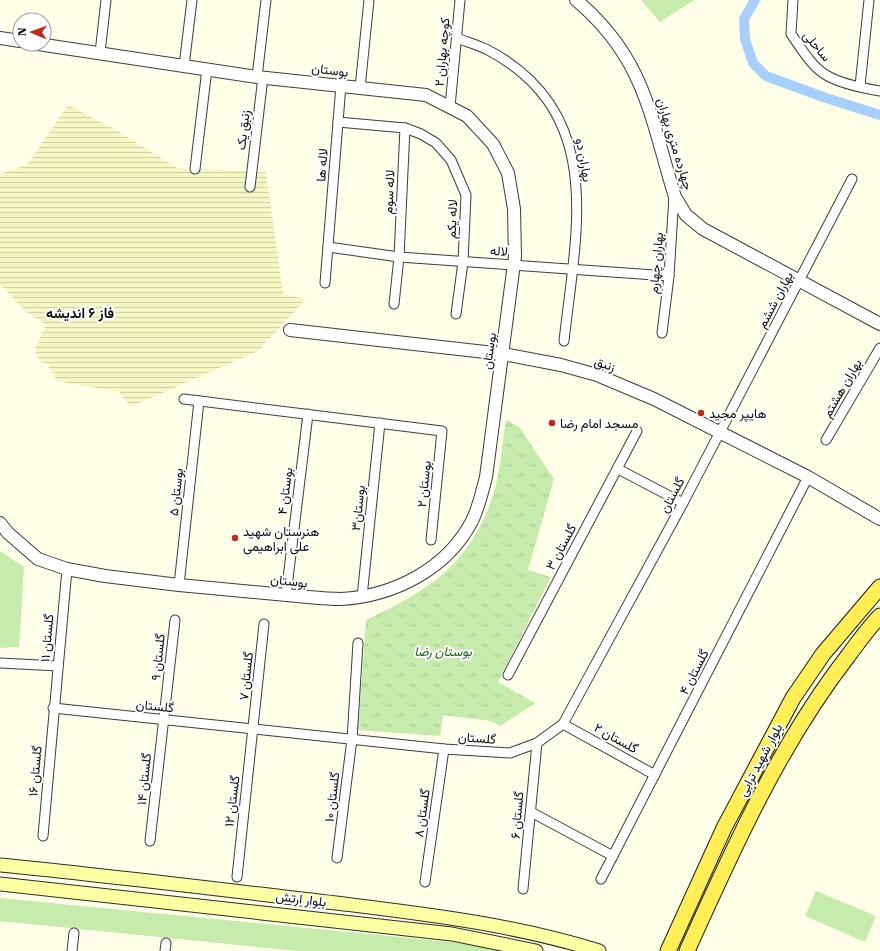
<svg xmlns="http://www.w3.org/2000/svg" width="880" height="951" font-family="'IBM Plex Serif',Vazirmatn,serif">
<defs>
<pattern id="farmland-rules" width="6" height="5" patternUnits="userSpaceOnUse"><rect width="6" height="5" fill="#f4f7c4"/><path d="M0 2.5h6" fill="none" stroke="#d0d2a7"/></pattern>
<pattern id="park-tufts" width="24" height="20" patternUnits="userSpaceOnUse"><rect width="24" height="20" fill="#c5ecad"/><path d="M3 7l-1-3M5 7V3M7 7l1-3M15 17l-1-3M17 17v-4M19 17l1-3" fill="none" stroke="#a8c994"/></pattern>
</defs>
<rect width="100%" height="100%" fill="#fffee6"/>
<polygon fill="url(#farmland-rules)" points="68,105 114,129 177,168 266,172 283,294 306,299 258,351 130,407 119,392 57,381 47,364 39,361 35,350 46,325 24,310 0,284 0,174 27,165"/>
<g fill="#c5ecad">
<polygon points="641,0 694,0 660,22"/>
<polygon points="0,551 24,567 19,647 0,648"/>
<polygon points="816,891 876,916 865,942 805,916"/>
<polygon points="0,898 472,944 507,951 297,951 0,921"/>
</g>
<path fill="url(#park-tufts)" d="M506,420L519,427L554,479L528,570L551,577L498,682L535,703L500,726L491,721L443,715L440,736L358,730L366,620C431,589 471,564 494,492C501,469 502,443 506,420Z"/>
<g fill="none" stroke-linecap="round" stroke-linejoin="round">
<polyline stroke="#a6cffc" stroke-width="10" points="755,0 744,19 745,39 753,63 766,76 826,98 880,115"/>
<defs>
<g id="minor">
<path d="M793,0L791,34C801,48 811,66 826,75C841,84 862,88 880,91"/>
<path d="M457,38C467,42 478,45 488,50C607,113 576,231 564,341"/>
<polyline points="100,53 106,0"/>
<polyline points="184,66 192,0"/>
<polyline points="257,77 266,0"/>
<polyline points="860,86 869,0"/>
<polyline points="360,88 369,0"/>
<polyline points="450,107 460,0"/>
<polyline points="338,122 405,128 421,134 436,143 451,160 466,195 463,262 456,314"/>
<polyline points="195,169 207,69"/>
<polyline points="250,187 263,77"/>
<polyline points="328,247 399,257 669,276"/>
<polyline points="325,283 341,85"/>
<polyline points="394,304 399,257 405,128"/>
<polyline points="662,333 669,276 674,195"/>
<polyline points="184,399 442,431 431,540"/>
<polyline points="826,440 880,348"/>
<polyline points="618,469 683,503"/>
<polyline points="179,585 199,401"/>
<polyline points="286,595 308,414"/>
<polyline points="362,597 380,423"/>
<polyline points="0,663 58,666"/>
<polyline points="508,675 637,431"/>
<polyline points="53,708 444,749 510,753 537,743 563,724 683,503 852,179"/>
<polyline points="563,724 655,775"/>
<polyline points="531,812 613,856"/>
<polyline points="43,836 67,569"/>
<polyline points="150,841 175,620"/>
<polyline points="337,858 352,739 358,643"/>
<polyline points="237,877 264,624"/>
<polyline points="601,879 808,477"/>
<polyline points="425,882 444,749"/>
<polyline points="523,889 537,743"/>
<polyline points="72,951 74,933"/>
<polyline points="165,951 166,943"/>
</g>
<g id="tertiary">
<path d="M576,0C645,58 650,116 675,197L686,215L703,229L880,324"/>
<polyline points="0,38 20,41"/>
<polyline points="290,330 503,354 561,365 597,375 654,399 808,477 880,519"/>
<path d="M0,523L8,533L38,559L67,569L105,576L179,585L308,597C319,598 330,599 341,599C394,596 447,569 472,521C479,507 482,492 486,477L515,256L514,209L508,173L493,144L467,116L426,95L257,77L38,44"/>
</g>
<g id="secondary">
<path d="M0,865C112,876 224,890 336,903C425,914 512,924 599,951"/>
<polyline points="0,884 452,934 536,951"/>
</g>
<g id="primary">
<polyline points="668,951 724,828 793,698 823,654 880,587"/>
<path d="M687,951C733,849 779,745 848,656C858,643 868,628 880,616"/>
</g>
</defs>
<use href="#minor" stroke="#3d3d3d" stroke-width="11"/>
<use href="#tertiary" stroke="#3d3d3d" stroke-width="14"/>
<use href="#secondary" stroke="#2c2c2c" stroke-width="15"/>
<use href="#primary" stroke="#1b1b1b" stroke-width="17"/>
<use href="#minor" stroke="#fff" stroke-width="9"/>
<use href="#tertiary" stroke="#fff" stroke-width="12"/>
<use href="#secondary" stroke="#fcffa1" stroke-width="13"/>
<use href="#primary" stroke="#ffee56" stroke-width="15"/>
</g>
<g fill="#c42717" stroke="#fff" stroke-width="1.5">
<circle cx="701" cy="413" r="4"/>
<circle cx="552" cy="423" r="4"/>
<circle cx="235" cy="538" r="4"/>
</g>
<g text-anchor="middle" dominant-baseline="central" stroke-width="4" stroke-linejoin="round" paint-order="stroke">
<g font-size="13" fill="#0a0a0a" stroke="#fff">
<text transform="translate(817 46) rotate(50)">ساحلی</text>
<text transform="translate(442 52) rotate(-85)">کوچه بهاران ۲</text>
<text transform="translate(330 70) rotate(7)">بوستان</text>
<text transform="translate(243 130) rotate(-83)">زنبق یک</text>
<text transform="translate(675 144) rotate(73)">چهارده متری بهاران</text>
<text transform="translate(584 160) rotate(80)">بهاران دو</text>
<text transform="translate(322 165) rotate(-86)">لاله ها</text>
<text transform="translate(389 192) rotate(-87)">لاله سوم</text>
<text transform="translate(452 219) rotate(-88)">لاله یکم</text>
<text transform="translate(499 251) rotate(4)">لاله</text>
<text transform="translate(656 263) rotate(-85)">بهاران چهارم</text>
<text transform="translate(775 300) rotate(-62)">بهاران ششم</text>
<text transform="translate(489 351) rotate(-82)">بوستان</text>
<text transform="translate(605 364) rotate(19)">زنبق</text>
<text transform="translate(842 388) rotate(-60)">بهاران هشتم</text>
<text transform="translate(424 484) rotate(-84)">بوستان ۲</text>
<text transform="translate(285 491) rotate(-83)">بوستان ۴</text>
<text transform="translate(176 492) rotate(-84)">بوستان ۵</text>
<text transform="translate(672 495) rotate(-62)">گلستان</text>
<text transform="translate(358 508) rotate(-84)">بوستان۳</text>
<text transform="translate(561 547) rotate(-62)">گلستان ۳</text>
<text transform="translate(289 581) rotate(6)">بوستان</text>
<text transform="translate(47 638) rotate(-85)">گلستان ۱۱</text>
<text transform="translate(158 657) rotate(-84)">گلستان ۹</text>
<text transform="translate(694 672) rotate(-63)">گلستان ۴</text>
<text transform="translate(246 676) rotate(-84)">گلستان ۷</text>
<text transform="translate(155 706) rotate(6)">گلستان</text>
<text transform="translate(477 738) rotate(4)">گلستان</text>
<text transform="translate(616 738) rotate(29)">گلستان ۲</text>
<text transform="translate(760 760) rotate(-62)">بلوار شهید ترابی</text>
<text transform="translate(35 771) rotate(-85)">گلستان ۱۶</text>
<text transform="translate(144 779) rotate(-84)">گلستان ۱۴</text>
<text transform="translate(332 797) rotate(-83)">گلستان ۱۰</text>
<text transform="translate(232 801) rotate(-83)">گلستان ۱۲</text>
<text transform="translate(422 813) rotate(-82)">گلستان ۸</text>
<text transform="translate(517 815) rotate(-85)">گلستان ۶</text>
<text transform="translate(301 899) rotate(7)">بلوار ارتش</text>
</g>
<g font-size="13" fill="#0a0a0a" stroke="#fff" text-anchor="start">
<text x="709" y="413">هایپر مجید</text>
<text x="560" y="423">مسجد امام رضا</text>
<text x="243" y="531">هنرستان شهید<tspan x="243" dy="15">علی ابراهیمی</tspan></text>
</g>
<g font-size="13" font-style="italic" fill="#1b6516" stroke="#fff">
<text x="443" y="651">بوستان رضا</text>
</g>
<g font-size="14" font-weight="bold" fill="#0a0a0a" stroke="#fff">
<text x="80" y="313">فاز ۶ اندیشه</text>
</g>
</g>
<g transform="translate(32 32) rotate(272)"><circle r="19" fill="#ffffff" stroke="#9d9d9d"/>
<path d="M0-3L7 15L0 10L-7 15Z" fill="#c42717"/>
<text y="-6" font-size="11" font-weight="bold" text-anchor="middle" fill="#0a0a0a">N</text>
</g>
</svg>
